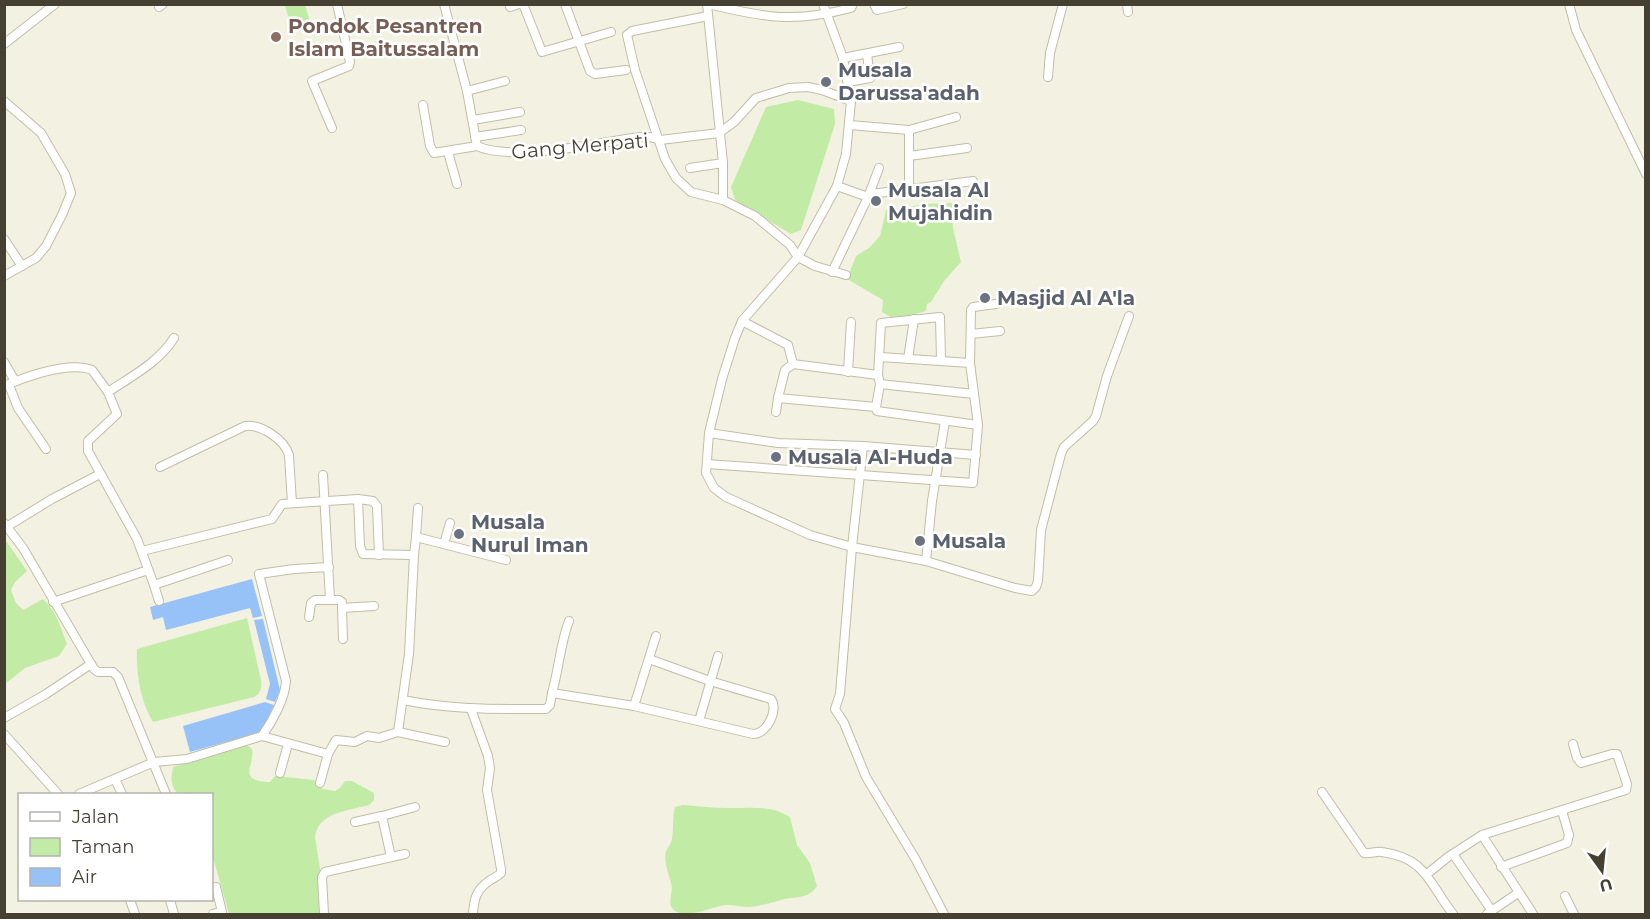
<svg xmlns="http://www.w3.org/2000/svg" width="1650" height="919" font-family="Montserrat,sans-serif">
<rect width="100%" height="100%" fill="#f3f1e2"/>
<g fill="#c2eca6">
<polygon points="289,5 305,5 311,25 293,31 285,6"/>
<polygon points="798,100 834,109 835,124 801,230 791,234 735,200 731,187 766,107"/>
<polygon points="952,203 953,228 961,262 944,281 931,302 927,304 926,311 896,320 882,312 883,300 847,279 856,256 869,248 880,236 886,210 927,204"/>
<path d="M4,538L27,571L15,582L11,590L16,603L23,610L43,599C56,610 61,629 67,644L59,656L25,668L5,684Z"/>
<path d="M247,618L261,680C262,688 261,693 254,697L153,722C140,701 136,673 137,649Z"/>
<path d="M247,745L252,749C255,766 236,781 270,782L275,776L314,780L323,789L335,791L340,788L345,781H352L374,793V800L369,805C348,811 318,812 315,837L323,887L322,914H229L212,854V794C200,794 190,792 178,794C170,785 171,778 173,767Z"/>
<path d="M683,805C699,806 714,808 730,808C752,808 770,805 790,817L797,845L810,863L817,886C808,900 794,896 781,900C770,903 761,906 750,907C742,907 734,905 727,905C713,906 690,918 677,912C674,911 672,908 671,906C669,900 672,894 672,887C670,876 663,864 666,851C668,847 671,844 672,839C674,828 672,818 675,807Z"/>
</g>
<g fill="#97c2f7">
<polygon points="252,579 262,616 253,618 250,608 166,630 163,617 153,620 150,607"/>
<polygon points="263,619 280,690 275,702 266,699 270,684 254,620"/>
<polygon points="265,702 274,705 262,732 190,752 183,726"/>
</g>
<g fill="none" stroke-linecap="round" stroke-linejoin="round">
<defs>
<g id="minor">
<polyline points="444,4 467,91 477,146"/>
<polyline points="523,4 542,52 611,32"/>
<polyline points="565,4 590,71 595,74 626,70"/>
<polyline points="707,4 723,163 723,200"/>
<path d="M708,4C766,18 793,23 851,8L853,4"/>
<polyline points="823,4 843,58 851,101 846,154 837,186 798,257 742,321 735,338 722,379 709,433 706,473 714,488 726,497 810,535 852,547 926,561 1015,588 1032,591 1036,587 1038,581 1041,530 1061,454 1064,447 1093,421 1096,416 1107,376 1129,316"/>
<polyline points="874,4 877,10 903,4"/>
<polyline points="1127,4 1128,12"/>
<polyline points="1569,4 1576,30 1646,174"/>
<polyline points="159,7 163,4"/>
<polyline points="510,7 519,4"/>
<polyline points="708,16 632,31 627,35 635,70 665,159 676,178 691,192 723,200 755,216 790,245 798,257 815,266 846,275"/>
<polyline points="4,44 55,4"/>
<polyline points="843,58 899,47"/>
<polyline points="1048,77 1050,53 1063,4"/>
<polyline points="848,82 870,78 867,54"/>
<polyline points="467,91 505,81"/>
<polyline points="4,101 41,133 65,174 71,193 62,215 46,246 36,258 4,276"/>
<polyline points="423,105 430,146 434,153 477,146"/>
<polyline points="473,120 520,112"/>
<polyline points="850,125 909,130 956,117"/>
<polyline points="332,128 312,81 349,66 350,62 337,4"/>
<polyline points="909,130 909,189"/>
<polyline points="475,137 521,130"/>
<path d="M477,146C512,162 598,143 639,137H650L660,140L719,133L734,122L756,98L789,88L808,87L822,90L851,101"/>
<polyline points="448,152 457,184"/>
<polyline points="909,156 967,148"/>
<polyline points="690,168 723,163"/>
<polyline points="837,186 868,197 871,194 973,181"/>
<polyline points="4,239 22,266"/>
<polyline points="832,272 868,197 879,168"/>
<polyline points="742,321 788,345 793,364 878,375"/>
<polyline points="971,334 1000,331"/>
<polyline points="880,357 970,363"/>
<polyline points="908,359 914,319"/>
<polyline points="941,360 940,317 881,323 878,375 880,384 876,407 877,411 978,425"/>
<polyline points="4,362 15,381"/>
<polyline points="793,364 785,370 778,398 876,407"/>
<polyline points="848,372 851,322"/>
<polyline points="880,384 974,394"/>
<polyline points="9,385 18,408 46,449"/>
<path d="M4,386C28,376 68,361 92,370L108,392L117,414L88,441V451L137,539L154,585L228,560"/>
<path d="M108,392C132,376 158,363 174,338"/>
<polyline points="776,412 778,398"/>
<polyline points="709,433 778,443 863,446 976,455"/>
<polyline points="863,446 852,547 840,694 835,709 844,723 866,777 916,860 944,914"/>
<polyline points="707,464 973,483 978,425 970,363 971,310 973,307 996,304"/>
<path d="M160,467L245,426C261,424 284,439 289,455L292,503"/>
<polyline points="323,475 330,599"/>
<polyline points="358,499 373,501 377,506 379,555"/>
<polyline points="4,523 23,548 94,669 98,672 113,672 118,677 166,794"/>
<polyline points="8,526 52,499 100,474"/>
<polyline points="416,537 418,508"/>
<polyline points="444,544 450,523"/>
<polyline points="142,551 272,519 282,504 358,499 360,546 363,554 414,555 416,537 506,560"/>
<polyline points="926,561 932,501 945,421"/>
<polyline points="154,585 159,601"/>
<polyline points="53,602 148,570"/>
<polyline points="342,608 343,639"/>
<polyline points="309,617 311,603 315,600 339,600 342,602 342,608 374,606"/>
<path d="M552,693C559,669 560,644 569,621"/>
<path d="M403,700C453,710 496,709 546,709L550,705L552,693L634,706L753,734C767,734 779,710 771,699L710,681L649,659"/>
<polyline points="634,706 656,636"/>
<path d="M471,709L488,756L490,768L487,790L501,869V873C497,877 493,878 489,881C476,890 474,899 473,914"/>
<polyline points="4,718 46,694 91,664"/>
<polyline points="699,721 718,656"/>
<polyline points="398,732 409,654 414,555"/>
<polyline points="4,734 58,794"/>
<polyline points="262,736 328,754"/>
<polyline points="280,773 288,744"/>
<polyline points="115,779 122,794"/>
<polyline points="320,783 328,754 336,740 355,742 367,736 379,738 398,732 445,742"/>
<path d="M1322,792L1364,853C1370,854 1376,851 1382,852C1427,858 1429,884 1453,914"/>
<path d="M79,794L154,762L187,759L262,736C272,722 285,699 286,681L259,574L294,569L329,567"/>
<polyline points="355,822 382,816"/>
<polyline points="1482,835 1533,914"/>
<polyline points="1453,854 1492,911"/>
<polyline points="391,857 382,816 415,807"/>
<polyline points="1501,867 1567,843 1569,835 1562,811"/>
<polyline points="1427,874 1448,857 1482,835 1626,790 1627,784 1617,754 1612,754 1581,763 1577,758 1573,744"/>
<polyline points="1565,896 1574,914"/>
<polyline points="130,900 135,914"/>
<polyline points="170,900 174,914"/>
<polyline points="213,914 222,912 216,887"/>
<polyline points="324,914 322,877 325,872 405,854"/>
<polyline points="1487,914 1518,893"/>
</g>
</defs>
<use href="#minor" stroke="#c2bda7" stroke-width="10"/>
<use href="#minor" stroke="#fff" stroke-width="8"/>
</g>
<circle fill="#8d6e63" stroke="#fff" stroke-width="2" cx="276" cy="37" r="6"/>
<g fill="#6b7280" stroke="#fff" stroke-width="2">
<circle cx="826" cy="82" r="6"/>
<circle cx="876" cy="201" r="6"/>
<circle cx="985" cy="298" r="6"/>
<circle cx="776" cy="457" r="6"/>
<circle cx="459" cy="534" r="6"/>
<circle cx="920" cy="541" r="6"/>
</g>
<g text-anchor="middle" dominant-baseline="central" stroke-width="5" stroke-linejoin="round" paint-order="stroke">
<g font-size="20" font-weight="bold" fill="#785e54" stroke="#fff" text-anchor="start">
<text x="288" y="26">Pondok Pesantren<tspan x="288" dy="23">Islam Baitussalam</tspan></text>
</g>
<g font-size="20" font-weight="bold" fill="#5b616d" stroke="#fff" text-anchor="start">
<text x="838" y="70">Musala<tspan x="838" dy="23">Darussa'adah</tspan></text>
<text x="888" y="190">Musala Al<tspan x="888" dy="23">Mujahidin</tspan></text>
<text x="997" y="298">Masjid Al A'la</text>
<text x="788" y="457">Musala Al-Huda</text>
<text x="471" y="522">Musala<tspan x="471" dy="23">Nurul Iman</tspan></text>
<text x="932" y="541">Musala</text>
</g>
<g font-size="20" fill="#454032" stroke="#fff">
<text transform="translate(580 146) rotate(-5)">Gang Merpati</text>
</g>
</g>
<rect width="1650" height="919" fill="none" stroke="#454032" stroke-width="12"/>
<rect x="18" y="793" width="195" height="108" fill="#ffffff" stroke="#b5b3ad" stroke-width="1.5"/>
<rect x="30" y="812" width="30" height="9" fill="#ffffff" stroke="#b5b3ad" stroke-width="1.5"/>
<text x="72" y="823" font-size="18" fill="#454032">Jalan</text>
<rect x="30" y="838" width="30" height="18" fill="#c2eca6" stroke="#b5b3ad" stroke-width="1.5"/>
<text x="72" y="853" font-size="18" fill="#454032">Taman</text>
<rect x="30" y="868" width="30" height="18" fill="#97c2f7" stroke="#b5b3ad" stroke-width="1.5"/>
<text x="72" y="883" font-size="18" fill="#454032">Air</text>
<g transform="translate(1602 871) rotate(165)" stroke="#ffffff" stroke-width="4.5" paint-order="stroke">
<path d="M0-4.5L10 22L0 15L-10 22Z" fill="#454032"/>
<text y="-9" font-size="16" font-weight="bold" text-anchor="middle" fill="#454032">U</text>
</g>
</svg>
